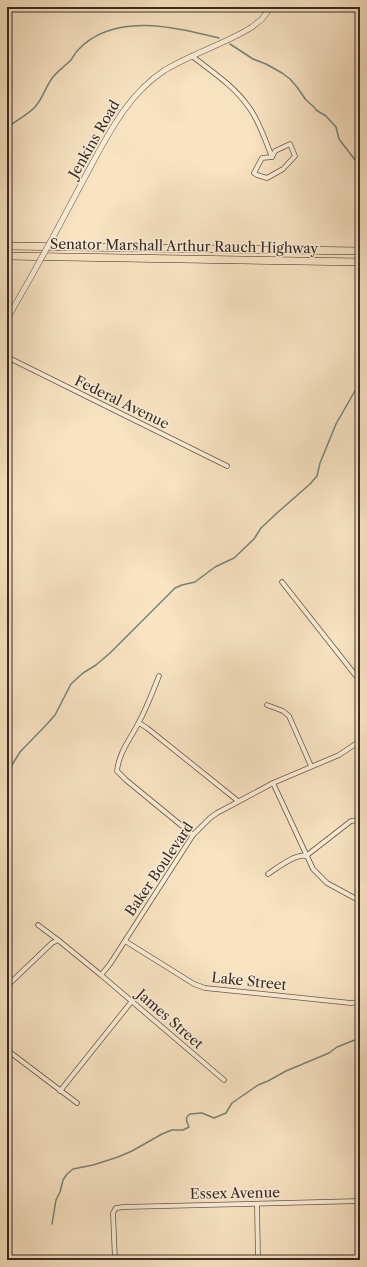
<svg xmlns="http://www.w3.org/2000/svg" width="367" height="1267" font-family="'Libre Caslon Text',serif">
<rect width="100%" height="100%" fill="#f8e3c2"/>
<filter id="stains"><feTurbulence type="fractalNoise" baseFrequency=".005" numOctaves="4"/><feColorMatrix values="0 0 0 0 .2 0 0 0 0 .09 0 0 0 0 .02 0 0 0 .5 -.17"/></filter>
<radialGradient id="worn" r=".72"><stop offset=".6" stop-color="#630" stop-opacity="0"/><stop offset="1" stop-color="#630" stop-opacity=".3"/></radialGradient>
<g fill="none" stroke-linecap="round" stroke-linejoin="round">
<g stroke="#758379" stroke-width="1.5">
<polyline points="230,44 253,59 266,64 282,73 290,79 297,87 306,100 315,108 316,110 326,116 336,127 339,139 355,160 360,163"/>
<path d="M7,128C15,121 27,115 34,108C43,99 45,87 53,77C58,71 65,66 71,60C73,57 75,53 78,50C114,12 174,27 219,38"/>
<polyline points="7,773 20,752 47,724 55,715 71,684 83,673 96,665 110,653 175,588 182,585 195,582 215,567 234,558 254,539 261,528 277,513 310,484 317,476 320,463 336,424 360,382"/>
<path d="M52,1224L56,1200L60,1192L63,1180L67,1174L73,1169L93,1165L118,1157L132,1151L162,1134L172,1130H183L189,1127C187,1122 184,1118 190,1114L202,1113L214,1118L226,1113L232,1103L258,1085L268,1081L286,1071L329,1053L337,1047L360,1038"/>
</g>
<defs>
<g id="minor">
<path d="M192,56C211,71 234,86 248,106C259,120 265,140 272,157"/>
<polygon points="290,144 295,156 283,169 267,178 257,175 254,173 262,158 272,157 275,151"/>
<polyline points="7,357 227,466"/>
<polyline points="282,582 360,681"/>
<path d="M159,676C153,691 147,707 139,722C131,738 119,752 117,771L126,780L193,835"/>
<polyline points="267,705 283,711 289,716 311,766"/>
<polyline points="139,723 147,728 238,801"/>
<polyline points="273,783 313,869 327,883 360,901"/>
<path d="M268,874C277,868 296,853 306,856L351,821L360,820"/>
<polyline points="38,925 58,940"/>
<polyline points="125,941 194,984 205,988 351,1003 360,1002"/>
<polyline points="101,975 110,964 193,835 210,818 217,813 273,783 339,755 360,741"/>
<polyline points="7,986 52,943 58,940 101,975 224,1080"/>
<polyline points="7,1050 77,1103"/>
<polyline points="60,1091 132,1001"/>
<polyline points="257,1204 258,1260"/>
<polyline points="115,1260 113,1213 116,1208 124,1207 360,1201"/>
</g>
<g id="tertiary">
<path d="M59,226C70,205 82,183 93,162C112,127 131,92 165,70C193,53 225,44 252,27L262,19L271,7"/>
<polyline points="7,319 31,277"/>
</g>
<g id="motorway">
<polyline points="7,246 360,251"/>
<polyline points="7,256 360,262"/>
</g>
</defs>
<use href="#minor" stroke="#69584c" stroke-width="5.5"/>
<use href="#tertiary" stroke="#69584c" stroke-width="6"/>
<use href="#motorway" stroke="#392a24" stroke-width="8"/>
<use href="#minor" stroke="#faedd7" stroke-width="4"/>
<use href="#tertiary" stroke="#faedd7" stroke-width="5"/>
<use href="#motorway" stroke="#f8e3c2" stroke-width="7"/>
<defs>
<polyline id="tertiary-bridge" points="31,277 59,226"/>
</defs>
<use href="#tertiary-bridge" stroke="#69584c" stroke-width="6" stroke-linecap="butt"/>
<use href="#tertiary-bridge" stroke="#faedd7" stroke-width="5"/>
</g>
<g text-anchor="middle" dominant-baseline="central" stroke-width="3" stroke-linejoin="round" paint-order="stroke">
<g font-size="14" fill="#392a24" stroke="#faedd7">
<text transform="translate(94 139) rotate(-60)">Jenkins Road</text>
<text transform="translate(184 246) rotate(1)">Senator Marshall Arthur Rauch Highway</text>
<text transform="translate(122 402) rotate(26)">Federal Avenue</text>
<text transform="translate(159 869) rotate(-56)">Baker Boulevard</text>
<text transform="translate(249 981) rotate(6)">Lake Street</text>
<text transform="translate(170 1019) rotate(41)">James Street</text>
<text transform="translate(235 1193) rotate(-1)">Essex Avenue</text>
</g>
</g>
<rect width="367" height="1267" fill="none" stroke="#f8e3c2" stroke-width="24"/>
<rect x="8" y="8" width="351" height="1251" fill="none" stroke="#392a24" stroke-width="2"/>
<rect x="12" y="12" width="343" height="1243" fill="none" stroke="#392a24"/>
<rect width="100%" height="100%" filter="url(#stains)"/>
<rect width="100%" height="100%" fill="url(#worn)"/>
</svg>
